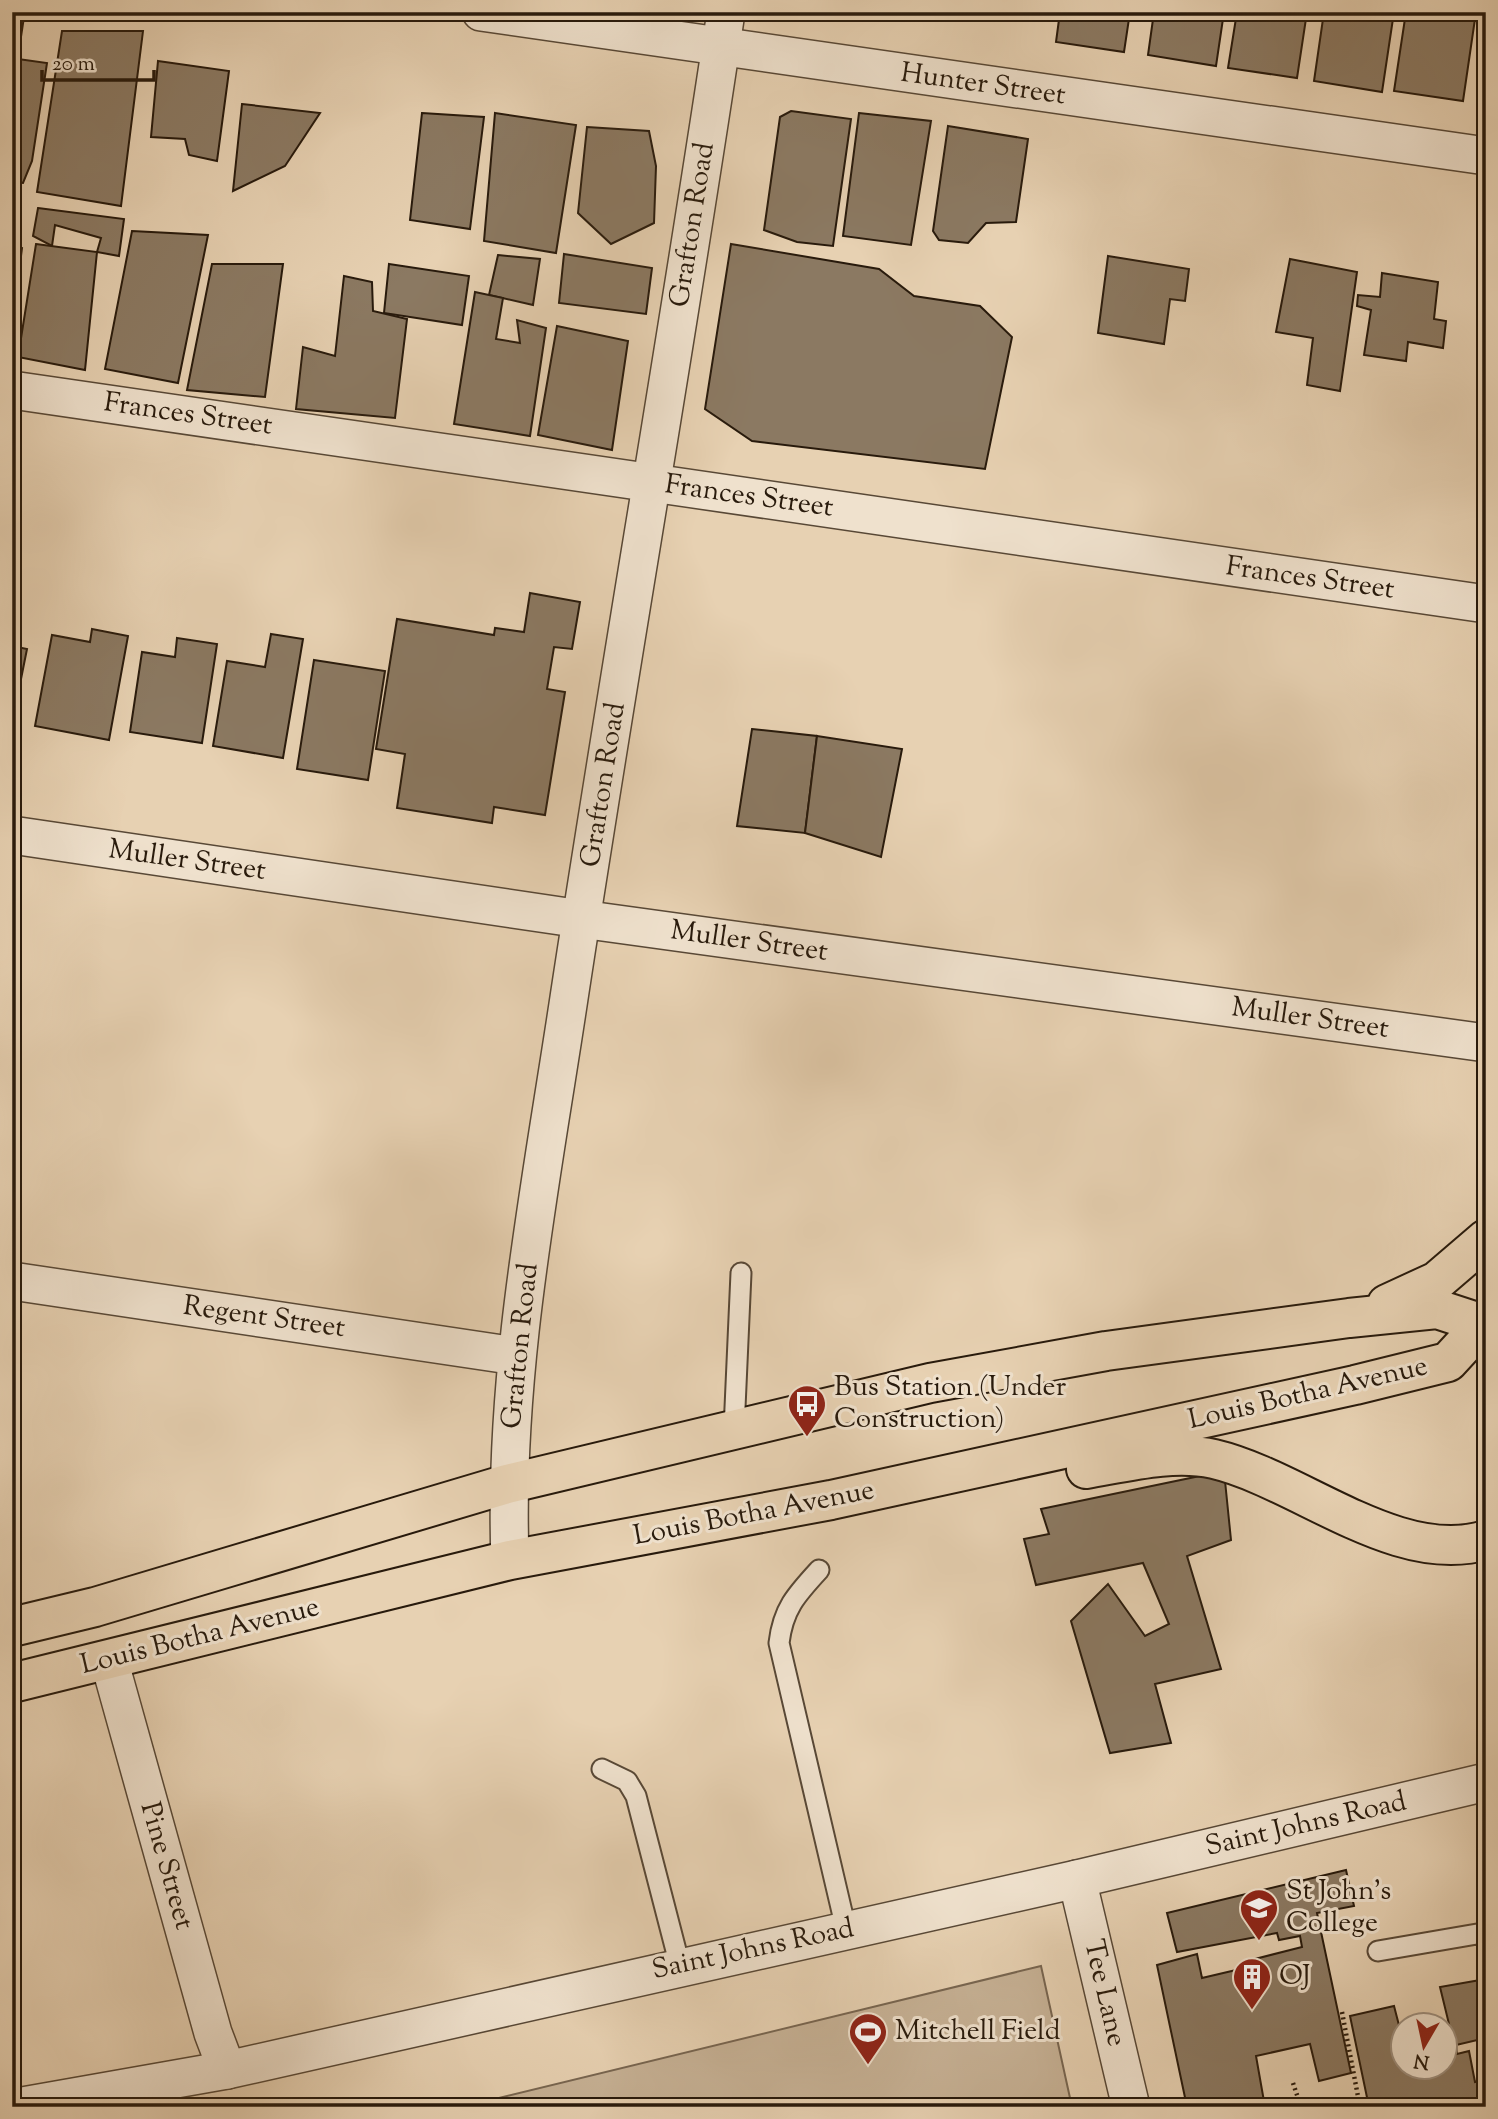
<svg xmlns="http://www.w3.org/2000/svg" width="1498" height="2119" font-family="'Sorts Mill Goudy',serif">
<rect width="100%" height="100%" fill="#e7d1b2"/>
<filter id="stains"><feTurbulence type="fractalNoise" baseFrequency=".00286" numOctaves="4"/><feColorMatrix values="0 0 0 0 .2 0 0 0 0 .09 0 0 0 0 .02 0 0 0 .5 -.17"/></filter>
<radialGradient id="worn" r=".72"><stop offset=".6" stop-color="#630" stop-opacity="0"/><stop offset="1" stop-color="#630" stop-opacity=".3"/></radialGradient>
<polygon fill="#c7b296" stroke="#786651" stroke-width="2" points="1041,1966 1072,2107 462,2107"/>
<g fill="#8b7962" stroke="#281a0c" stroke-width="2">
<polygon points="1060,12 1130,12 1124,52 1056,42"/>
<polygon points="1154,12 1224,12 1216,66 1148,55"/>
<polygon points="1237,12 1307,12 1297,78 1228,68"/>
<polygon points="1324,12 1394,12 1382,92 1314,81"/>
<polygon points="1406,12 1476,12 1463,101 1394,91"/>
<polygon points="12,16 24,17 19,50 12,50"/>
<polygon points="62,31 143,31 121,206 37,192"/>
<polygon points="18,59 47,63 32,161 23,183 12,182 12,72 16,72"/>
<polygon points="158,61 229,71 217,161 189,155 185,139 151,137"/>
<polygon points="242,104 320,113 285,166 233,191"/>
<polygon points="791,111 851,119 833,246 797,242 764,230 780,117"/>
<polygon points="422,113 484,117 470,229 410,220"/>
<polygon points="495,113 576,125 556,253 484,241"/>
<polygon points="859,113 931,121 911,245 843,236"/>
<polygon points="948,126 1028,139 1016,222 986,223 968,243 939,240 933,231"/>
<polygon points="587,127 649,131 656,166 654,223 611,244 578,213"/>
<polygon points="38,208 124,219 119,256 97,252 101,238 55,225 52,246 33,236"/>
<polygon points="132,231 208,235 178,383 105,369"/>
<polygon points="36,244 97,252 85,370 18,357"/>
<polygon points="731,244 879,269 914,296 980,306 1012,337 985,469 752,441 705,409"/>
<polygon points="12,246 22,248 12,328"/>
<polygon points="564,254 652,268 646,314 559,303"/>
<polygon points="498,255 540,259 533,305 489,295"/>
<polygon points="1108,256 1189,269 1185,301 1170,299 1164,344 1098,333"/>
<polygon points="1290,259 1357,272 1340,391 1307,385 1313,338 1276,332"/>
<polygon points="212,264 283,264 265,397 187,390"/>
<polygon points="389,264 469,276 462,325 384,313"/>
<polygon points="1382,273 1438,282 1434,319 1446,321 1443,348 1408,342 1406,361 1364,355 1371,310 1357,306 1358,295 1380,297"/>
<polygon points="344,276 372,282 373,311 407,319 395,418 296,409 303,347 335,356"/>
<polygon points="475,292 503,298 496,339 520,343 517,320 546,328 530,436 454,424"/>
<polygon points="557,326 628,341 612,450 538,435"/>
<polygon points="530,593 580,602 572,649 554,647 547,689 565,692 545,815 494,807 492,823 397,808 405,754 376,749 397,619 494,635 495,628 524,632"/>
<polygon points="92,629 128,636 109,740 35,726 52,635 90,642"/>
<polygon points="271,634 303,639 283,758 213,746 227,661 265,667"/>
<polygon points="177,638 217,644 202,743 130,732 142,652 175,657"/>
<polygon points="12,646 27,649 12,724"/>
<polygon points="314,660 385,671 368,780 297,769"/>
<polygon points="752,729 817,736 805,833 737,826"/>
<polygon points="817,736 902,749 881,857 805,833"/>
<polygon points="1224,1471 1231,1540 1187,1556 1221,1669 1155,1684 1171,1743 1110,1753 1071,1621 1108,1584 1145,1636 1169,1624 1143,1563 1036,1585 1024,1539 1049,1534 1041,1509"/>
<polygon points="1346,1870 1354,1906 1317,1913 1351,2073 1319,2081 1310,2044 1256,2056 1265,2107 1187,2107 1157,1965 1197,1954 1202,1978 1253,1966 1251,1960 1302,1947 1300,1936 1279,1940 1277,1933 1177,1952 1167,1913"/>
<polygon points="1486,1979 1486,2038 1456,2045 1457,2054 1469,2051 1475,2082 1486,2080 1486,2107 1437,2107 1435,2100 1411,2107 1369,2107 1350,2016 1394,2006 1401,2033 1404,2033 1404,2066 1446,2066 1446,2025 1449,2024 1440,1987"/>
</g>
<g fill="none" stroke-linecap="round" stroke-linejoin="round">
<defs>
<g id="lane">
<polyline points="734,1430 741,1273"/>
<path d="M819,1570C796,1595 783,1609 779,1643L846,1929"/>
<polyline points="602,1769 627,1781 636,1796 680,1966"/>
<polyline points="1378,1951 1477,1934 1486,1937"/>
</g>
<g id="street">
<polyline points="481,12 1486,156"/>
<polyline points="12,390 1486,604"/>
<polyline points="12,835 581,919 1486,1043"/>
<polyline points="12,1281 516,1356"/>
<path d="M510,1560C503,1371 541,1185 569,998C619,669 677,342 726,12"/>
<polyline points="109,1660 213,2033 227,2070"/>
<polyline points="1077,1879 1131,2107"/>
<polyline points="17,2107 227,2070 1077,1879 1486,1782"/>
</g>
<g id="primary">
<polyline points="1387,1304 1437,1281 1486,1239"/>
<path d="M1086,1469C1127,1462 1173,1450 1214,1459C1299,1479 1397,1567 1486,1540"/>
<polyline points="12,1627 95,1607 507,1484 930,1383 1106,1351 1349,1318 1437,1309 1486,1325"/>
<polyline points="12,1683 510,1560 831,1500 1355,1385 1448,1362 1482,1325"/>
</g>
</defs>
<use href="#lane" stroke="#584836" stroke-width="23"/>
<use href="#street" stroke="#584836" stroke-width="40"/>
<use href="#primary" stroke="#281a0c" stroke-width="42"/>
<g stroke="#281a0c" stroke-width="4.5" stroke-dasharray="2 3.5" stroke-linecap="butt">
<polyline points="1342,2012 1360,2107"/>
<polyline points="1293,2083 1301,2107"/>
</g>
<use href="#lane" stroke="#efe1cd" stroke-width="19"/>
<use href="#street" stroke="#efe1cd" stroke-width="37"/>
<use href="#primary" stroke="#e7d1b2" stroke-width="38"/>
</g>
<defs>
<symbol id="bus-pin" viewBox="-11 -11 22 30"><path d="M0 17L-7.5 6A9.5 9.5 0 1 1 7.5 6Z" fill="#8f2418" stroke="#efe1cd"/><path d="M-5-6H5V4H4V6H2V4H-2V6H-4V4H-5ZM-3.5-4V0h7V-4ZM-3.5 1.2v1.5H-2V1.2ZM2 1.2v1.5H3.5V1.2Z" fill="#fff"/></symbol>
<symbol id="school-pin" viewBox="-11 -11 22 30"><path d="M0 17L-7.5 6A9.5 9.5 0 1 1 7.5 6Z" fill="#8f2418" stroke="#efe1cd"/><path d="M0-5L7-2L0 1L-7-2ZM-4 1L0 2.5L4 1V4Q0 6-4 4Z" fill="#fff"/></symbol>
<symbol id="building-pin" viewBox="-11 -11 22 30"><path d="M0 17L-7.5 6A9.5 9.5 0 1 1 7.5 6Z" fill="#8f2418" stroke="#efe1cd"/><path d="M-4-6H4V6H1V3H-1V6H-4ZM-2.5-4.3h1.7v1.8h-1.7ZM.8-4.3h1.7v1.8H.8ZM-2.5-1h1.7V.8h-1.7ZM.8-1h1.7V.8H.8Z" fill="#fff"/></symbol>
<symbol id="stadium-pin" viewBox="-11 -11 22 30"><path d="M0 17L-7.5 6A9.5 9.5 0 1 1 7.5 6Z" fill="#8f2418" stroke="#efe1cd"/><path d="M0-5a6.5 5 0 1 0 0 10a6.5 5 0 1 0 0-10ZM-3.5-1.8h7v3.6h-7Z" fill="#fff"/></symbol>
</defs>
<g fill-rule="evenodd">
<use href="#bus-pin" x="785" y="1382" width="44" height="60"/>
<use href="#school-pin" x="1237" y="1886" width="44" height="60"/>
<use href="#building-pin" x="1230" y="1955" width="44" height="60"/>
<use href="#stadium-pin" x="846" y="2010" width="44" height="60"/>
</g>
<g text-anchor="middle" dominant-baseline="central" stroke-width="6" stroke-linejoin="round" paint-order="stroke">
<g font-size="28" fill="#281a0c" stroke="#efe1cd">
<text transform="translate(983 85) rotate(8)">Hunter Street</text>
<text transform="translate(693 225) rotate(-81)">Grafton Road</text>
<text transform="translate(188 415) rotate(8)">Frances Street</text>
<text transform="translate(749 497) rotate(8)">Frances Street</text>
<text transform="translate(1310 579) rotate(8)">Frances Street</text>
<text transform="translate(604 785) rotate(-81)">Grafton Road</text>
<text transform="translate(187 861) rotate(8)">Muller Street</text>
<text transform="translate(749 942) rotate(8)">Muller Street</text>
<text transform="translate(1310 1019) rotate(8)">Muller Street</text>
<text transform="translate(264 1318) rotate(8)">Regent Street</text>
<text transform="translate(521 1346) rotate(-84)">Grafton Road</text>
<text transform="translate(1308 1394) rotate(-13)">Louis Botha Avenue</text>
<text transform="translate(754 1514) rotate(-11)">Louis Botha Avenue</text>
<text transform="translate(200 1637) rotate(-14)">Louis Botha Avenue</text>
<text transform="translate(1306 1825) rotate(-13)">Saint Johns Road</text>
<text transform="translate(166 1866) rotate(74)">Pine Street</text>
<text transform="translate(753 1950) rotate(-12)">Saint Johns Road</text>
<text transform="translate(1104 1993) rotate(77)">Tee Lane</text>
</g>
<g font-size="28" fill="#281a0c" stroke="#efe1cd" text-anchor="start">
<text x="834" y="1388">Bus Station (Under<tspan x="834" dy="32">Construction)</tspan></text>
<text x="1286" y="1892">St John's<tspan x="1286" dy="32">College</tspan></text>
<text x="1279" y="1977">OJ</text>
<text x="895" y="2032">Mitchell Field</text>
</g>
</g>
<rect width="1498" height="2119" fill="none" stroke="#e7d1b2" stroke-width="42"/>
<rect x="14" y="14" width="1470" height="2091" fill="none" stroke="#281a0c" stroke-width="3.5"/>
<rect x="21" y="21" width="1456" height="2077" fill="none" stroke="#281a0c" stroke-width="2"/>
<g transform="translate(1424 2046) rotate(189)"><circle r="33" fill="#efe1cd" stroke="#9f9180" stroke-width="2"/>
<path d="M0-5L12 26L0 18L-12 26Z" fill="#8f2418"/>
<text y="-10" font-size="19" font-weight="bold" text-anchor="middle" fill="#281a0c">N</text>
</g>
<path d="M42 70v10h112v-10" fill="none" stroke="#281a0c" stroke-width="3.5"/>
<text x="52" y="70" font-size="21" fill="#281a0c" stroke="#efe1cd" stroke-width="5" paint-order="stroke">20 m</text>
<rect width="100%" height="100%" filter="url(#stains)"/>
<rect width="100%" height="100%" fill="url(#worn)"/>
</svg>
